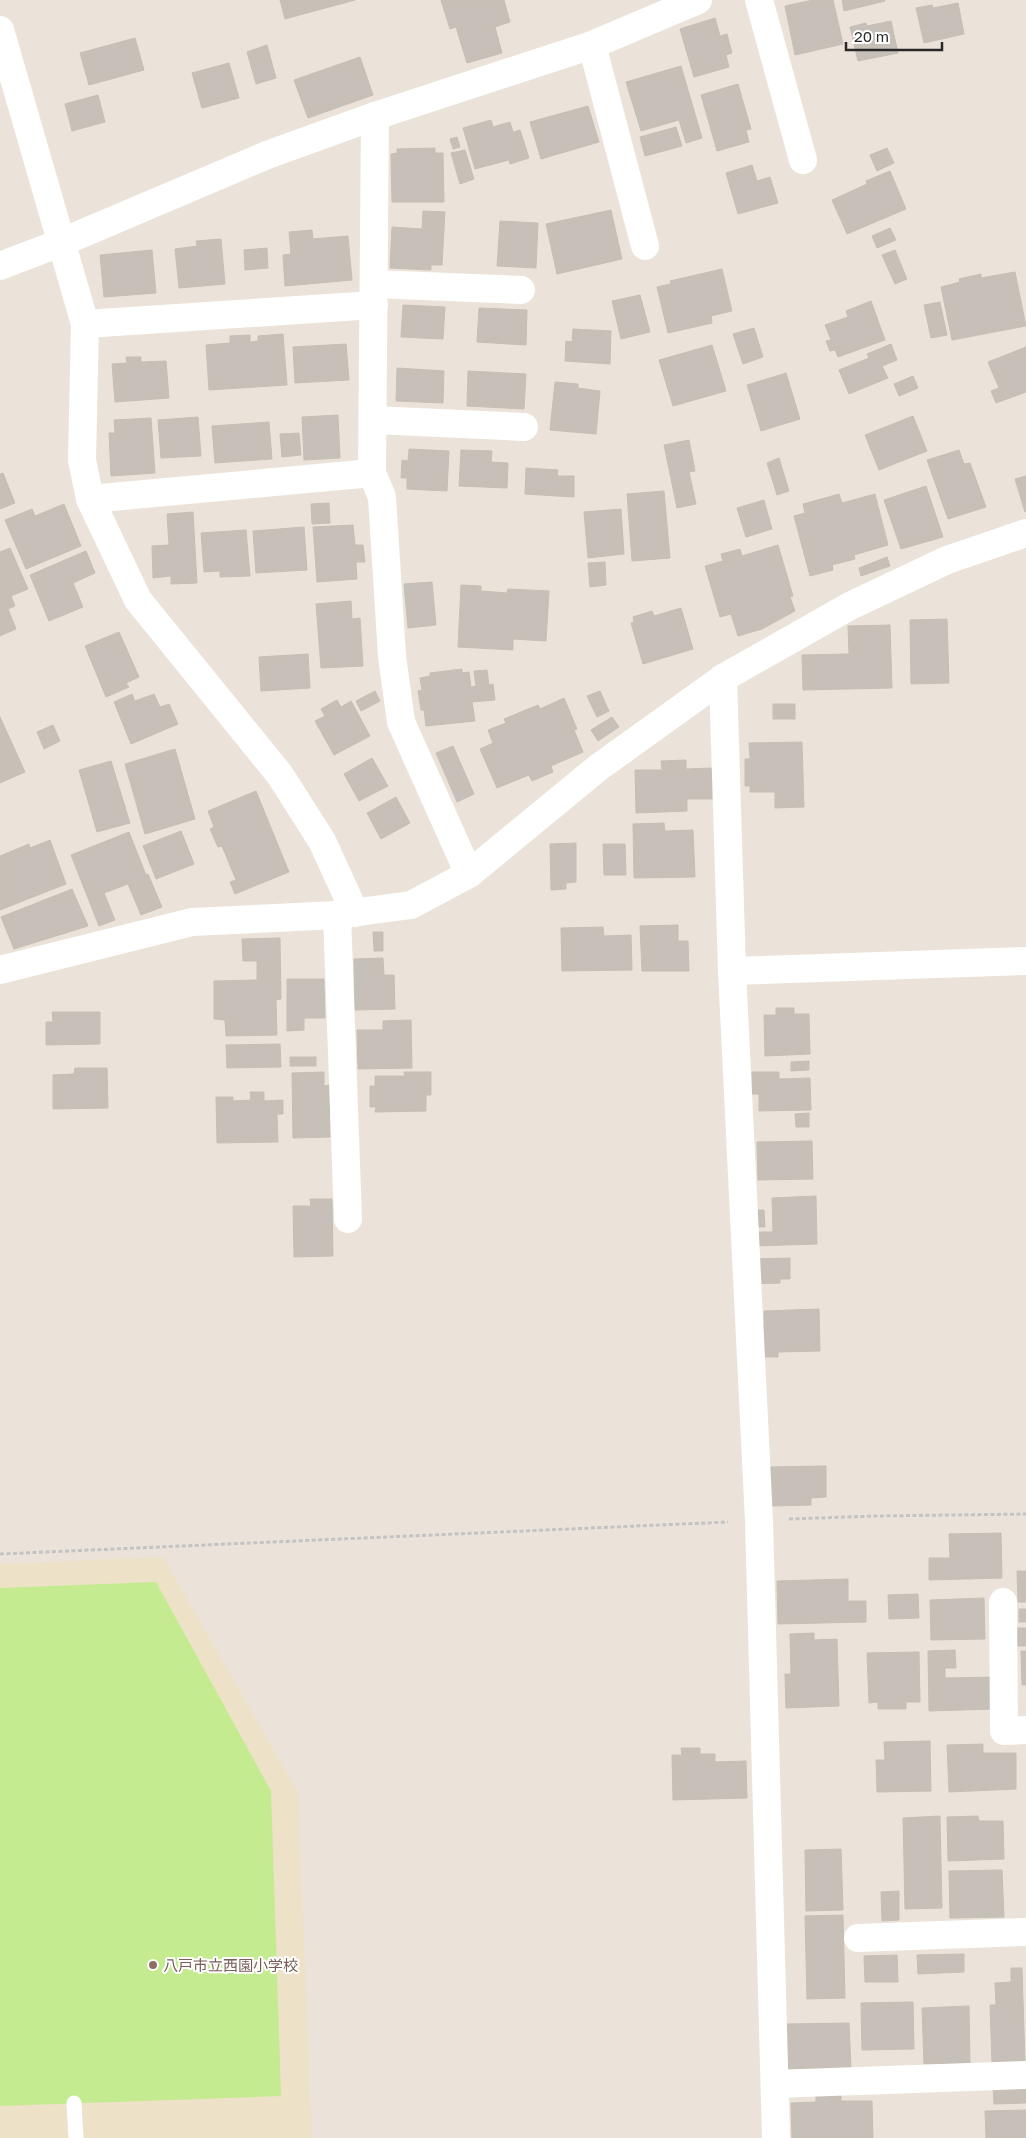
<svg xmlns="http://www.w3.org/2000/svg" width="1026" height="2138" font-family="'Golos Text','Noto Sans JP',sans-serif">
<rect width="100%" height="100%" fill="#ebe3d9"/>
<polygon fill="#ede1c7" points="163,1557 298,1792 312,2138 0,2138 0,1564"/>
<polygon fill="#c4eb8f" points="156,1582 271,1791 281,2096 0,2106 0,1588"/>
<g fill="#c6c0b9" stroke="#c6bfb3">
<polygon points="280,0 355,0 285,19"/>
<polygon points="441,0 504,0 510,22 495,27 502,53 467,63 456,27 450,29"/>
<polygon points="813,0 833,0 843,44 795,55 785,6"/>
<polygon points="842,0 884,0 885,1 844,11"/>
<polygon points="958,3 964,34 924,43 916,8 932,5 933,8"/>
<polygon points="715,18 720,36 727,34 732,53 726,55 729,67 694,77 680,29"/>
<polygon points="891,21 898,53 858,61 850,27 866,23 867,26"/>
<polygon points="135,38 144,70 89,85 80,53"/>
<polygon points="267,45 276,78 256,84 247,52"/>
<polygon points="360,57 373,95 308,118 294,80"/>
<polygon points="229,63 239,98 202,108 192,73"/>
<polygon points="681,66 702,138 686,143 679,120 641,131 626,82"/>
<polygon points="738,84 751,129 746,130 749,142 717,151 701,95"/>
<polygon points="98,95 105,122 72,131 65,104"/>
<polygon points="588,106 599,142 541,159 530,122"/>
<polygon points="491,120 493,127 510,122 513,132 520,130 529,158 510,164 509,160 475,169 463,128"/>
<polygon points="676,127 682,146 645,156 640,137"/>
<polygon points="457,137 460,147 453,149 450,139"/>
<polygon points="435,148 435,153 443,153 444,202 392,202 391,154 397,153 397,149"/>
<polygon points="887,148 894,163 877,171 870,155"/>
<polygon points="465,150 474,179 460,184 451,153"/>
<polygon points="752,165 757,181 770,177 778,203 738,214 726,173"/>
<polygon points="890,171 906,209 847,234 832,200 867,184 866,181"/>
<polygon points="611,210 622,259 557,274 546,224"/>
<polygon points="423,211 445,212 442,265 431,265 431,270 390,268 392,227 422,229"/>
<polygon points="500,221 538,223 536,268 497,266"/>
<polygon points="890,228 896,240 877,248 872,236"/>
<polygon points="312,230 313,239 348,236 352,280 285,286 283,255 291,254 289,232"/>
<polygon points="221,239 225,284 179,288 175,249 197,246 196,241"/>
<polygon points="267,248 268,268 245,270 244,250"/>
<polygon points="152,250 156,293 104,297 100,255"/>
<polygon points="895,250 907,279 895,284 882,255"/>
<polygon points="722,269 732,311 711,316 712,323 668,333 657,287 671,284 670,281"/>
<polygon points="1015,272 1026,326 952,340 941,287 960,282 959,279 981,274 981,278"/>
<polygon points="640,295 650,332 621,339 612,301"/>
<polygon points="871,301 885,340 838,357 835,350 830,351 826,341 831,340 825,325 848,317 846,311"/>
<polygon points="940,302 947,335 931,338 924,305"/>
<polygon points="403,305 445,307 443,339 401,337"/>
<polygon points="479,308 527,310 526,345 477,342"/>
<polygon points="754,328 763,357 743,364 733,334"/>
<polygon points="573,329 611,331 610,364 565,361 566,341 572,342"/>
<polygon points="283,334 287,385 209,390 206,345 230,343 230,336 250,335 250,342 258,341 258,336"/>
<polygon points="346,344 349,380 295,383 293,347"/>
<polygon points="891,344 897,360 882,366 888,378 849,394 839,370 869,358 867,354"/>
<polygon points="712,345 726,391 673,406 659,360"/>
<polygon points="1026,347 1026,392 996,403 991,391 999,388 988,362"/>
<polygon points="126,357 141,357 141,362 166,361 169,398 115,402 112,364 127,363"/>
<polygon points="397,368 444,371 443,403 396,401"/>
<polygon points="468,371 526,374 524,409 467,406"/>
<polygon points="786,373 800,419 761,431 747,385"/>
<polygon points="913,376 918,388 899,396 894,384"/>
<polygon points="555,382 578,384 578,388 600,391 596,434 550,430"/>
<polygon points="338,415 340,458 304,460 302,417"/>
<polygon points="913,416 927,451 879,470 865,435"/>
<polygon points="198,417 201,456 161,458 158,420"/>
<polygon points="151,418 155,473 111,476 109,433 115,433 114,420"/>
<polygon points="269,422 272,459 215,463 212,426"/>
<polygon points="299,433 301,455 282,457 280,434"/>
<polygon points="689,440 695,471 689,472 696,504 677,508 664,445"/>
<polygon points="409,449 449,451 447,491 407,489 407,478 401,478 402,460 408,461"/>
<polygon points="461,450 492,451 491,462 508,463 507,488 459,486"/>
<polygon points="959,450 964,464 970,463 986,507 948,519 927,460"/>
<polygon points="779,458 789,491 777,495 767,463"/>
<polygon points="526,468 558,470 557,476 574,476 574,497 525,494"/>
<polygon points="3,473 15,503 0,509 0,474"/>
<polygon points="1026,476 1026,511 1025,512 1015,479"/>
<polygon points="926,486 943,537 901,549 884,500"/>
<polygon points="664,491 670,558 632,561 627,494"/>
<polygon points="839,494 842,503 875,494 888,545 854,555 855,559 832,565 833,570 810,576 794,516 805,513 803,504"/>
<polygon points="764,500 772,529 746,537 737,508"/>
<polygon points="329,503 330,523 312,524 311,504"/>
<polygon points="64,504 81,546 26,569 5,520 32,509 35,516"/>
<polygon points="621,509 624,554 588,558 584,512"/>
<polygon points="193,512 197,583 171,584 171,576 153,578 152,546 169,545 167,514"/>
<polygon points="353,525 355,545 363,545 365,562 356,562 357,579 317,582 313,527"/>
<polygon points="304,527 307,570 256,573 253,531"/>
<polygon points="246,530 250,576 220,577 220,571 204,572 201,533"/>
<polygon points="778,545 793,596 790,597 795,611 762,629 738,636 731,614 720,617 705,566 723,561 721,554 740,549 742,556"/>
<polygon points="10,548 28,589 11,596 15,606 8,609 16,629 0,636 0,552"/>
<polygon points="86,551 95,573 73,583 83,607 49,621 30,575"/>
<polygon points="887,557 890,566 861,576 859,568"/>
<polygon points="605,562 606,585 590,587 588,563"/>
<polygon points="432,582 436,625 408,628 404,584"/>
<polygon points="461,585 481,586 481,591 507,593 508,589 549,591 546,641 513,639 513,650 458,647"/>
<polygon points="351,601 352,619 360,618 363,666 321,668 316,604"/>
<polygon points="681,608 693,649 643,664 631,623 634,622 633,617 652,611 654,616"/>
<polygon points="947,619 949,683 911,684 910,620"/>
<polygon points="890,625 892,688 803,690 802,655 849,654 848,626"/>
<polygon points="119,632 139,677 126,683 129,687 106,697 85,646"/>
<polygon points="308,654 310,688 261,691 259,657"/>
<polygon points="462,669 462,673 469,672 471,687 476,686 474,671 487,670 489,685 493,684 495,700 472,702 475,721 426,726 424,710 421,710 418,691 422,690 420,678 430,676 430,673"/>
<polygon points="375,691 380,701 361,711 356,701"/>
<polygon points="600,691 609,711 597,717 587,696"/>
<polygon points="132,694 135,701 154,694 160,707 169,704 178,724 131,744 114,702"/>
<polygon points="564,698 577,729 574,730 583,752 551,766 553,772 532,781 529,775 497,788 480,749 493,743 488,730 506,723 504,719 538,705 540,709"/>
<polygon points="337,700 341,707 351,701 370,736 334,755 315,721 325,716 321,709"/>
<rect x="773" y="704" width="22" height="15"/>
<polygon points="0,717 25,772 0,783"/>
<polygon points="612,717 619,727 598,741 591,730"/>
<polygon points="53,725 60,741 44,749 37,732"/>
<polygon points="802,742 804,807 775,808 775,792 750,792 750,786 745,786 745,759 750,759 749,743"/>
<polygon points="453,746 474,794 457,802 436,753"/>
<polygon points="175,749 195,819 145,834 125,764"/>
<polygon points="372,758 388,786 359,801 344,774"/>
<polygon points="686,760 686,769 712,768 713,799 687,799 687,811 636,813 635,770 662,770 661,761"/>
<polygon points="111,761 130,823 97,832 79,770"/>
<polygon points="256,791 289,872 235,894 230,882 236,880 222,846 218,847 210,829 214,827 208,811"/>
<polygon points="396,797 410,823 381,839 367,813"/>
<polygon points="664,823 665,831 693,830 695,877 634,878 633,824"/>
<polygon points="181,831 194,864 156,879 143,846"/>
<polygon points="129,832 146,875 148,874 162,907 141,915 128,884 104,893 115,920 99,926 71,855"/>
<polygon points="50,840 66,884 0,910 0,856 29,844 30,848"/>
<polygon points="576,843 576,882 566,883 566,889 551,890 550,844"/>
<polygon points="603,844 625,844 626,875 604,875"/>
<polygon points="72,889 88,926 14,949 1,917"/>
<polygon points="678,925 678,941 688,941 689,971 642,971 640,926"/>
<polygon points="603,927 604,936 631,935 632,970 562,971 561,928"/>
<polygon points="373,932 383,932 383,951 374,951"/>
<polygon points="280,938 281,999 276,1000 277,1035 226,1036 225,1020 214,1019 214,981 257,980 257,961 243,961 242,939"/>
<polygon points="383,958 384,975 394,975 395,1009 355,1010 354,959"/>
<polygon points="287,979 324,979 325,1018 304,1018 304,1030 287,1031"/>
<polygon points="776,1008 794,1008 794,1014 809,1014 810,1054 765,1056 764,1015 776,1015"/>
<polygon points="52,1012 100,1012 100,1044 46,1045 46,1022 53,1022"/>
<polygon points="411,1020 412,1068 358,1069 357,1030 383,1030 383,1021"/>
<polygon points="280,1044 281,1067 227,1068 226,1045"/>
<rect x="290" y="1057" width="26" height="9"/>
<polygon points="809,1061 809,1070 791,1071 791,1062"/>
<polygon points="75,1068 107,1068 108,1108 53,1109 53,1075 74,1074"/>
<polygon points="324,1072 324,1086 329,1085 330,1137 293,1138 292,1073"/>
<polygon points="404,1072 431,1072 431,1095 426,1095 426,1111 375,1112 376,1107 370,1107 370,1086 375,1086 375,1076 405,1076"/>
<polygon points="752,1072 779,1072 779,1079 810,1078 811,1110 759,1111 759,1094 752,1094"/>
<polygon points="250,1092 264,1092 264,1101 283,1100 283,1114 277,1114 278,1142 217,1143 216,1097 233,1097 233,1101 251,1100"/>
<polygon points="809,1113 809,1127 796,1127 795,1114"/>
<polygon points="812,1141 813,1179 758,1180 757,1142"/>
<polygon points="816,1196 817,1244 753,1246 753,1232 773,1232 772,1198"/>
<polygon points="310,1199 332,1199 333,1256 294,1257 293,1206 311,1206"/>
<polygon points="750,1210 764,1210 765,1227 750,1227"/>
<polygon points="790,1258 790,1279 780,1279 780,1283 753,1284 752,1259"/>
<polygon points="819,1309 820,1351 778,1352 778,1357 757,1357 756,1325 764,1324 764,1311"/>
<polygon points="826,1466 826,1497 811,1498 811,1505 771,1506 770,1467"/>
<polygon points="1001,1533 1002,1578 929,1580 929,1558 950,1558 949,1534"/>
<polygon points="1017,1571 1026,1571 1026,1602 1018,1602"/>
<polygon points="848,1579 848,1601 866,1601 866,1622 778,1624 777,1581"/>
<polygon points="918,1594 919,1618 889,1619 888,1595"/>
<polygon points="984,1598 985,1639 931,1640 930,1600"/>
<rect x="1019" y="1609" width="7" height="13"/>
<rect x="1017" y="1628" width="9" height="18"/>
<polygon points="814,1633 814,1640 837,1639 839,1706 786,1708 785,1674 791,1674 790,1634"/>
<polygon points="955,1650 956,1668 945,1668 945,1678 994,1677 995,1709 929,1711 928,1651"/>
<polygon points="1021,1651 1026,1651 1026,1685 1022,1685"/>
<polygon points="919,1652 920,1702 906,1702 906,1709 878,1709 878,1702 869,1703 867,1653"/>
<polygon points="930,1741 931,1791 877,1792 876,1760 885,1760 884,1742"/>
<polygon points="983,1744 983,1753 1016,1753 1016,1789 949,1792 947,1745"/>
<polygon points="681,1748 700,1748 700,1754 715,1754 715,1762 746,1761 747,1798 673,1800 672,1755 682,1755"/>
<polygon points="940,1816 942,1908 905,1909 903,1818"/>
<polygon points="978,1816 979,1821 1003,1821 1004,1859 948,1861 947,1817"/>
<polygon points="841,1849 843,1910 806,1911 805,1850"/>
<polygon points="1002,1870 1004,1917 950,1918 949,1871"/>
<polygon points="899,1891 899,1920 882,1921 881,1892"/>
<polygon points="843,1915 845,1998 807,1999 805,1916"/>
<polygon points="964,1954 964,1972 918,1974 917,1955"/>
<polygon points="897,1955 898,1982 865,1982 864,1956"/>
<polygon points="1011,1968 1022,1968 1025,2062 992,2063 990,2005 996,2005 995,1983 1011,1982"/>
<polygon points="913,2002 914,2049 862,2050 861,2003"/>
<polygon points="969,2006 970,2063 924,2064 922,2008"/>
<polygon points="849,2023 851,2068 787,2069 786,2024"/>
<polygon points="1026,2086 1026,2103 994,2104 993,2087"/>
<polygon points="841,2095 841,2101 872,2101 873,2138 792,2138 791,2103 816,2102 816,2096"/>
<polygon points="1026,2110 1026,2138 986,2138 985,2111"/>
</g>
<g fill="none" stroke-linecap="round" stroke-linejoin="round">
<g stroke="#c3c3c3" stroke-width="3" stroke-dasharray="4 2.5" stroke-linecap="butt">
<polyline points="789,1519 876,1516 1026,1514"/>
<polyline points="0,1554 728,1522"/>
</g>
<polyline stroke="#fff" stroke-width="15" points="74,2103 76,2138"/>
<g stroke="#fff" stroke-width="28">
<polyline points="759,0 803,160"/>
<polyline points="0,30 85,324 82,460 90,499 138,600 280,775 322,841 355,913"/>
<polyline points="592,45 645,246"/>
<polyline points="375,116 372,473 382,497 392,656 401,722 469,874"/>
<polyline points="0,266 60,243 267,155 375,116 592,45 698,0"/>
<polyline points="374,284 521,290"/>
<polyline points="85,324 374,305"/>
<polyline points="373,420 524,427"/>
<polyline points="90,499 372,473"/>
<polyline points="723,678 732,971 759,1521 776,2138"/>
<polyline points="337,915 348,1219"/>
<polyline points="0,970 192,922 337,915 411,905 469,874 599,767 723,678 850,606 947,560 1026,533"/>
<polyline points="732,971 1026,961"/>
<polyline points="1003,1602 1004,1731 1026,1730"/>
<polyline points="858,1938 1026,1932"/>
<polyline points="775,2084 1026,2075"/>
</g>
</g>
<circle fill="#8d6e63" stroke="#fff" stroke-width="2" cx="153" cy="1965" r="5"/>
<g text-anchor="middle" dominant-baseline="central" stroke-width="4" stroke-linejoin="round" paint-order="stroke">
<g font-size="15" fill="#785e54" stroke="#fff" text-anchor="start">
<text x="163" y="1965">八戸市立西園小学校</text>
</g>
</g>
<path d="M846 42v8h96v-8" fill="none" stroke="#282828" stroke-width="2.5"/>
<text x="854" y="42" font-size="15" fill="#282828" stroke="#ffffff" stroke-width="4" paint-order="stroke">20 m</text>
</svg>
